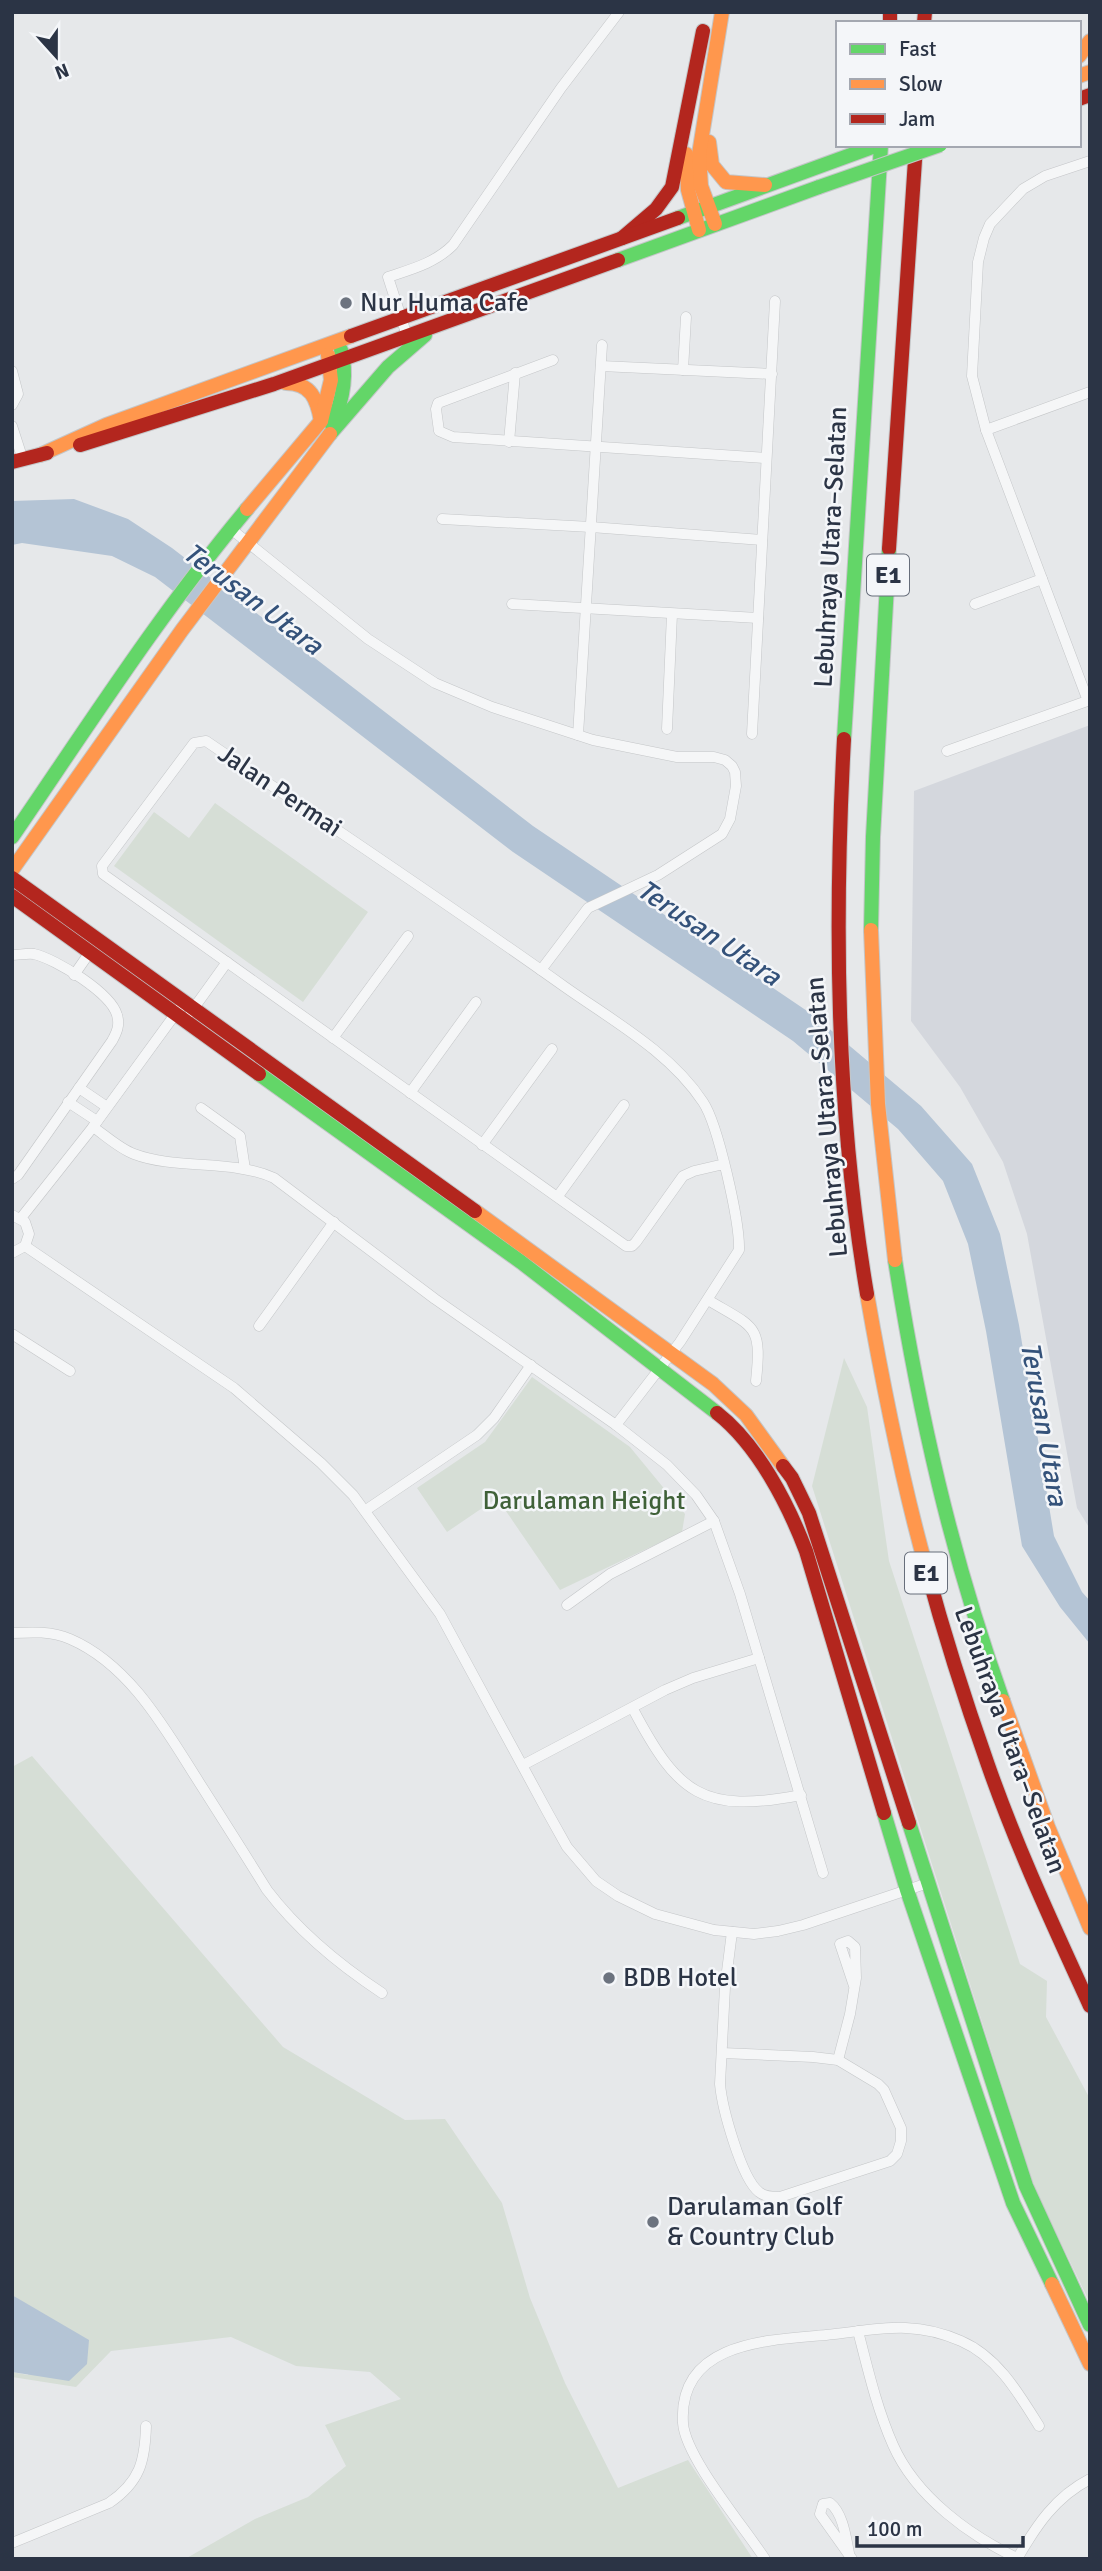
<svg xmlns="http://www.w3.org/2000/svg" width="1102" height="2571" font-family="Signika,sans-serif">
<rect width="100%" height="100%" fill="#e6e8ea"/>
<polygon fill="#d4d7dd" points="1090,725 1090,1529 1077,1508 1027,1234 1003,1162 960,1087 911,1021 914,791"/>
<g fill="#d6ded6">
<polygon points="215,803 368,912 303,1002 114,866 154,812 189,838"/>
<polygon points="844,1358 867,1407 889,1561 1020,1964 1047,1981 1046,2017 1090,2099 1090,2303 1035,2189 812,1486"/>
<polygon points="532,1377 630,1447 685,1514 682,1532 560,1590 497,1498 447,1532 417,1488 485,1442"/>
<polygon points="32,1756 283,2047 405,2120 445,2119 502,2203 530,2298 565,2383 618,2488 688,2460 753,2559 185,2559 255,2519 308,2497 346,2466 325,2425 401,2399 370,2372 296,2366 231,2337 111,2351 76,2387 12,2377 12,2372 28,2375 46,2317 12,2295 12,1767"/>
</g>
<g fill="#b4c4d5">
<polygon points="74,499 128,519 172,548 533,826 813,1015 921,1106 972,1164 1000,1234 1019,1325 1054,1536 1082,1592 1090,1601 1090,1644 1060,1607 1022,1546 986,1331 968,1244 943,1181 898,1129 793,1041 513,852 155,577 112,556 22,543 12,545 12,501"/>
<polygon points="12,2295 89,2340 87,2364 69,2381 12,2372"/>
</g>
<g fill="none" stroke-linecap="round" stroke-linejoin="round">
<defs>
<g id="street">
<path d="M407,336L388,277C412,269 435,263 453,245L561,88L619,12"/>
<polyline points="553,360 438,403 436,409 439,431 453,437 766,458"/>
<polyline points="601,366 772,374"/>
<polyline points="683,370 686,317"/>
<polyline points="12,371 18,394 12,405"/>
<polyline points="12,426 23,460"/>
<polyline points="986,430 1090,392"/>
<polyline points="509,442 515,373"/>
<polyline points="442,519 591,527 762,540"/>
<polyline points="231,529 368,639 435,683 492,707 593,740 677,757 714,757 725,760 732,766 735,772 736,786 730,819 722,834 658,875 588,908 541,970"/>
<polyline points="512,604 758,618"/>
<polyline points="975,604 1042,579"/>
<polyline points="1088,701 986,430 972,376 978,262 984,238 990,224 1023,189 1045,176 1090,161"/>
<polyline points="667,729 672,614"/>
<polyline points="752,734 775,301"/>
<polyline points="578,735 602,345"/>
<polyline points="947,751 1090,700"/>
<path d="M12,955C19,955 27,953 34,954C56,959 111,993 117,1015C120,1025 117,1032 112,1041L18,1175L12,1179"/>
<polyline points="74,975 90,952"/>
<polyline points="191,1012 227,962"/>
<polyline points="333,1038 408,936"/>
<polyline points="79,1088 107,1107"/>
<polyline points="410,1093 476,1002"/>
<polyline points="68,1102 97,1121"/>
<polyline points="201,1108 240,1136 245,1169"/>
<path d="M93,1127C106,1136 120,1149 134,1154C176,1170 233,1159 274,1178L435,1299L616,1425L680,1342L739,1250C740,1223 718,1124 703,1102C670,1052 613,1021 565,987C447,903 326,823 206,741L194,743L102,866L103,874L626,1246H632L636,1242L683,1176L694,1171L724,1164"/>
<polyline points="482,1145 552,1049"/>
<polyline points="558,1196 624,1105"/>
<polyline points="12,1215 25,1222 29,1234 25,1246 12,1253"/>
<polyline points="21,1218 93,1127 179,1009"/>
<polyline points="25,1246 234,1388 321,1463 353,1495 440,1614 548,1813 567,1847 596,1881 618,1896 655,1914 714,1930 754,1934 778,1931 803,1925 928,1883"/>
<path d="M708,1300C755,1328 762,1324 756,1381"/>
<polyline points="259,1326 334,1222"/>
<polyline points="12,1334 70,1371"/>
<polyline points="616,1425 667,1465 696,1495 714,1521 740,1594 823,1873"/>
<polyline points="366,1510 477,1435 494,1418 531,1365"/>
<polyline points="567,1605 610,1574 714,1521"/>
<path d="M12,1633C32,1632 52,1631 70,1639C133,1666 169,1736 204,1790C225,1823 246,1856 267,1890C299,1932 338,1964 382,1993"/>
<path d="M633,1709C678,1794 702,1814 801,1795"/>
<polyline points="523,1765 665,1690 693,1678 759,1658"/>
<path d="M722,2053L813,2057L838,2060L878,2084L884,2090L901,2128V2141L897,2154L890,2161L780,2197C773,2197 765,2197 759,2192C741,2178 722,2107 720,2084L725,1987L732,1932"/>
<polyline points="838,2060 850,2014 856,1978 855,1947 848,1941 840,1944 854,1986"/>
<path d="M858,2331C868,2370 877,2409 893,2445C916,2497 970,2536 1019,2559"/>
<path d="M12,2543L109,2503C140,2482 145,2461 146,2426"/>
<path d="M849,2553C846,2538 843,2513 830,2503L823,2504L820,2514L852,2559"/>
<path d="M765,2559C745,2528 685,2457 683,2423C678,2342 767,2340 826,2335C876,2330 912,2319 961,2341C998,2357 1019,2394 1039,2426"/>
<path d="M1017,2559C1036,2526 1055,2497 1090,2479"/>
</g>
<g id="fast">
<polyline points="678,218 878,145"/>
<polyline points="618,260 819,187"/>
<path d="M332,425C343,400 348,376 341,350"/>
<polyline points="330,434 388,367 425,335"/>
<polyline points="844,739 881,145"/>
<path d="M12,837C88,726 161,612 247,509"/>
<polyline points="871,930 873,837 889,549"/>
<polyline points="259,1074 521,1262 717,1413"/>
<path d="M895,1260C919,1413 951,1555 1003,1701"/>
<polyline points="884,1813 907,1890 1013,2203 1052,2284"/>
<polyline points="909,1823 1026,2186 1090,2325"/>
</g>
<g id="slow">
<polyline points="1079,56 1090,41"/>
<polyline points="1079,76 1090,72"/>
<polyline points="709,142 712,165 726,182 765,185"/>
<polyline points="686,154 688,190 699,230"/>
<polyline points="715,224 701,186 699,154 722,12"/>
<path d="M286,383C311,383 317,399 321,421"/>
<polyline points="40,455 106,425 351,336"/>
<polyline points="247,509 321,421 331,380 328,355"/>
<polyline points="12,870 182,630 330,434"/>
<polyline points="871,930 878,1104 895,1260"/>
<polyline points="475,1211 713,1384 746,1415 783,1466"/>
<path d="M867,1294C883,1386 901,1477 926,1567"/>
<polyline points="1003,1701 1048,1827 1090,1928"/>
<polyline points="1052,2284 1090,2364"/>
</g>
<g id="jam">
<polyline points="890,12 890,23"/>
<polyline points="924,23 925,12"/>
<polyline points="1079,99 1090,95"/>
<polyline points="622,238 656,209 672,187 703,31"/>
<polyline points="351,336 678,218"/>
<polyline points="80,445 274,384 618,260"/>
<polyline points="12,462 47,453"/>
<polyline points="889,549 916,145"/>
<path d="M844,739C834,925 836,1111 867,1294"/>
<polyline points="12,878 475,1211"/>
<polyline points="12,896 259,1074"/>
<path d="M717,1413C758,1445 788,1504 806,1551L884,1813"/>
<polyline points="783,1466 792,1478 809,1513 909,1823"/>
<path d="M926,1567C944,1634 965,1700 988,1765C1017,1848 1054,1927 1090,2006"/>
</g>
</defs>
<use href="#street" stroke="#c4c6c8" stroke-width="11"/>
<use href="#fast" stroke="#c4c6c8" stroke-width="16"/>
<use href="#slow" stroke="#c4c6c8" stroke-width="16"/>
<use href="#jam" stroke="#c4c6c8" stroke-width="16"/>
<use href="#street" stroke="#f5f6f7" stroke-width="10"/>
<use href="#fast" stroke="#63d668" stroke-width="14"/>
<use href="#slow" stroke="#ff974d" stroke-width="14"/>
<use href="#jam" stroke="#b3261e" stroke-width="14"/>
<defs>
<polyline id="fast-bridge" points="819,187 940,145"/>
</defs>
<use href="#fast-bridge" stroke="#c4c6c8" stroke-width="16" stroke-linecap="butt"/>
<use href="#fast-bridge" stroke="#63d668" stroke-width="14"/>
</g>
<g fill="#6c737f" stroke="#f4f6f9" stroke-width="2.5">
<circle cx="346" cy="303" r="7"/>
<circle cx="609" cy="1978" r="7"/>
<circle cx="653" cy="2222" r="7"/>
</g>
<g text-anchor="middle" dominant-baseline="central" stroke-width="5" stroke-linejoin="round" paint-order="stroke">
<g fill="#f4f6f9" stroke="#676e7b" stroke-width="2">
<rect x="867" y="554.5" width="42" height="41" rx="5"/>
<rect x="905" y="1552.5" width="42" height="41" rx="5"/>
</g>
<g font-size="24" font-weight="bold" fill="#2b3445">
<text x="888" y="575">E1</text>
<text x="926" y="1573">E1</text>
</g>
<g font-size="26" fill="#2b3445" stroke="#f4f6f9" text-anchor="start">
<text x="360" y="303">Nur Huma Cafe</text>
<text x="623" y="1978">BDB Hotel</text>
<text x="667" y="2207">Darulaman Golf<tspan x="667" dy="30">&amp; Country Club</tspan></text>
</g>
<g font-size="26" fill="#2b3445" stroke="#f4f6f9">
<text transform="translate(831 547) rotate(-87)">Lebuhraya Utara–Selatan</text>
<text transform="translate(280 791) rotate(34)">Jalan Permai</text>
<text transform="translate(827 1117) rotate(-95)">Lebuhraya Utara–Selatan</text>
<text transform="translate(1010 1740) rotate(70)">Lebuhraya Utara–Selatan</text>
</g>
<g font-size="26" fill="#3f6138" stroke="#f4f6f9">
<text x="584" y="1501">Darulaman Height</text>
</g>
<g font-size="28" font-style="italic" fill="#34527a" stroke="#f4f6f9">
<text transform="translate(253 599) rotate(37)">Terusan Utara</text>
<text transform="translate(709 933) rotate(34)">Terusan Utara</text>
<text transform="translate(1044 1424) rotate(80)">Terusan Utara</text>
</g>
</g>
<rect width="1102" height="2571" fill="none" stroke="#2b3445" stroke-width="28"/>
<rect x="836" y="21" width="245" height="126" fill="#f4f6f9" stroke="#a4a8b1" stroke-width="2"/>
<rect x="850" y="44" width="35" height="10" fill="#63d668" stroke="#a4a8b1" stroke-width="2"/>
<text x="899" y="56" font-size="21" fill="#2b3445">Fast</text>
<rect x="850" y="79" width="35" height="10" fill="#ff974d" stroke="#a4a8b1" stroke-width="2"/>
<text x="899" y="91" font-size="21" fill="#2b3445">Slow</text>
<rect x="850" y="114" width="35" height="10" fill="#b3261e" stroke="#a4a8b1" stroke-width="2"/>
<text x="899" y="126" font-size="21" fill="#2b3445">Jam</text>
<g transform="translate(56 56) rotate(159)" stroke="#f4f6f9" stroke-width="5" paint-order="stroke">
<path d="M0-5L12 26L0 18L-12 26Z" fill="#2b3445"/>
<text y="-10" font-size="19" font-weight="bold" text-anchor="middle" fill="#2b3445">N</text>
</g>
<path d="M857 2536v10h166v-10" fill="none" stroke="#2b3445" stroke-width="3.5"/>
<text x="867" y="2536" font-size="21" fill="#2b3445" stroke="#f4f6f9" stroke-width="5" paint-order="stroke">100 m</text>
</svg>
